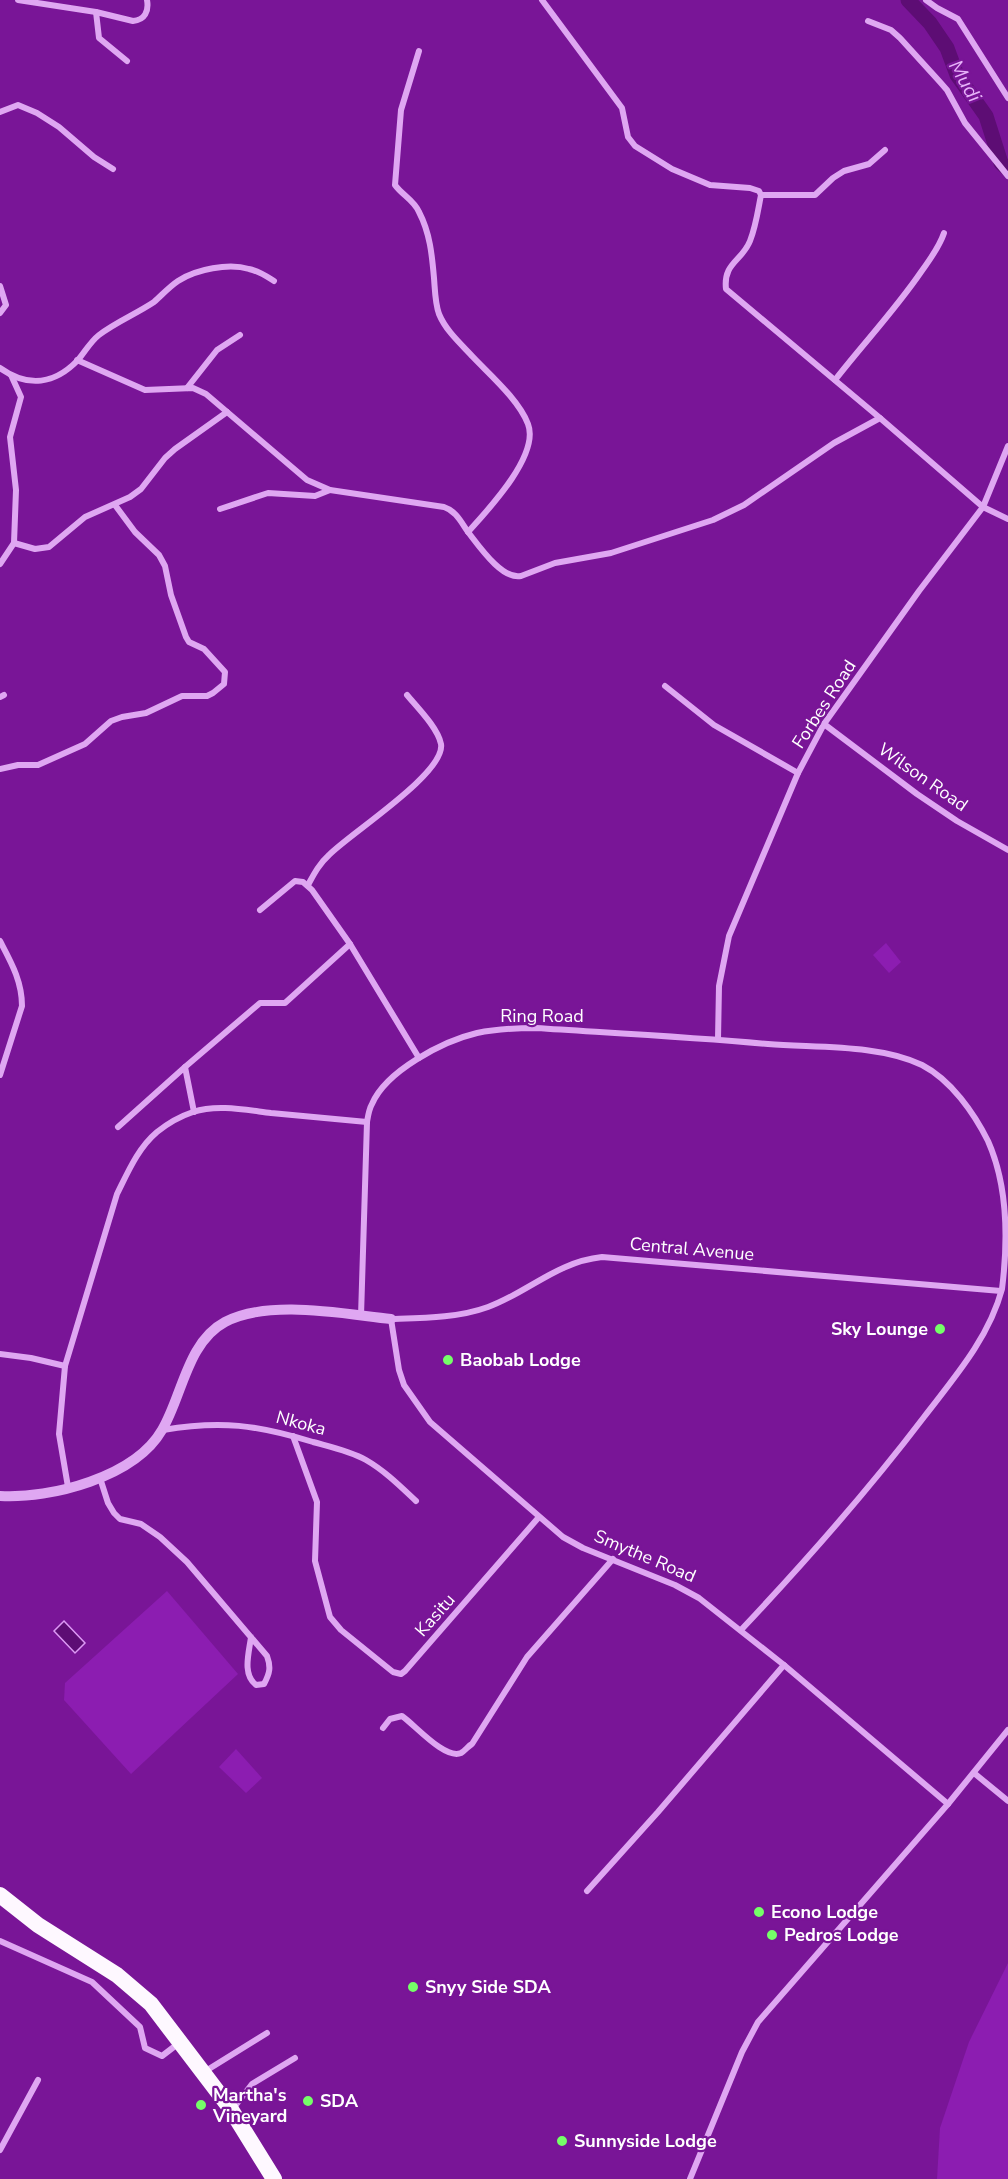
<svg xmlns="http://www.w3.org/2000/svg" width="1008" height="2179" font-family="'Nunito Sans',sans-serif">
<rect width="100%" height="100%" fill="#791597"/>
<g fill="#8c1db1">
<polygon points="886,943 901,962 889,973 873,955"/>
<polygon points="167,1591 238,1674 131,1774 64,1700 65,1683"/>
<polygon points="236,1749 262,1778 246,1793 219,1767"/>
<polygon points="1008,1963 1008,2179 937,2179 940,2128 969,2042"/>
</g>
<polygon fill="#5d0d74" stroke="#dd99f5" stroke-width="1.5" points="64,1621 85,1643 75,1653 54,1631"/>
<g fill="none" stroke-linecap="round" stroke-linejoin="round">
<polyline stroke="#5d0d74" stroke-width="15" points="908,0 930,23 947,48 957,75 986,116 1001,163 1008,169"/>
<g stroke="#dfa7f2" stroke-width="6">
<path d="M18,0L96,12L133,21C145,20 149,11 147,0"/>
<path d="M542,0L622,108L628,137L635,146L672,169L710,185L750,188L759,191L761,195C758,210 756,226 750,241C742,261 723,263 726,289L880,418"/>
<polyline points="926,0 937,8 958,19 1008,98"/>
<polyline points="96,12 99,38 127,61"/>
<polyline points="868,21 891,30 900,38 940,82 947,90 965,123 1008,176"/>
<path d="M419,51L401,110L395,185C402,195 414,200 419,212C430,233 432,255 434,278C435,290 435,303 439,314C446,331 461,344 473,357C490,375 519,400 528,424C540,455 488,510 468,532C479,546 502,580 521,576L555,563L611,553L713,520L744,505L834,443L880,418L983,507L1008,519"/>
<polyline points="0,112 18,105 37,113 59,127 94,157 113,169"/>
<polyline points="761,195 815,195 833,178 844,171 869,164 885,150"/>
<polyline points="0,286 6,305 0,313"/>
<path d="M77,360L145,390L193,388L206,394L307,480L330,490L444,507C456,511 461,522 468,532"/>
<path d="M0,368C28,388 55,384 78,360C85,352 90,342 99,335C116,322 136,314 154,302C162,295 169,287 178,281C196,269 229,263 249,269C259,271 266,276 274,281"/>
<path d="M835,380C863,344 895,310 921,272C930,259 939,248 944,233"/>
<polyline points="187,388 217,350 240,335"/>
<polyline points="220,509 268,493 315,496 330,490"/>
<polyline points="14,543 35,549 49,547 85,517 130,497 141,489 165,458 175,449 227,412"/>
<polyline points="0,564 14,543 16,490 10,437 21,397 11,375"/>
<polyline points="665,686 714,725 798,773"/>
<polyline points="0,697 4,695"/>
<polyline points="824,724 917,794 957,821 1008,850"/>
<polyline points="0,769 18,765 38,765 85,744 111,721 122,717 146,713 182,696 207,696 213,693 224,684 225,672 204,649 189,642 186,637 171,595 165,566 159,555 135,532 115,505"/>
<path d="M308,885C314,874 319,864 329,855C349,834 446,773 441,744C438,728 417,707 407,695"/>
<polyline points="260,910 295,881 303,882 312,890 350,944 419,1058"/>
<path d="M0,941C11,962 22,981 22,1006L0,1075"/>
<polyline points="718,1039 719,986 729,936 798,773 824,724 919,591 983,507 1008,446"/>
<polyline points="185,1067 260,1003 285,1003 350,944"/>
<polyline points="118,1127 185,1067 194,1112"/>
<path d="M361,1316L367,1122C368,1116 369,1109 372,1104C386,1071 443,1041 477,1033C496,1029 516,1028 536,1028C613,1033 691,1037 768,1044C815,1048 879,1044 922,1065C951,1080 974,1113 988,1141C1008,1186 1008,1241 1002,1289C989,1338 954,1378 924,1417C867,1492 805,1562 741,1630"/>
<polyline points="0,1354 31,1358 65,1366"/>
<path d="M163,1430C221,1420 257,1425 313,1442C331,1447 350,1451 366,1460C385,1471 400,1486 416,1501"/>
<polyline points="293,1436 317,1502 315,1561 330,1617 341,1630 393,1672 401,1674 405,1671 539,1517"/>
<path d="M100,1478L108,1503L114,1513L120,1519L141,1524L160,1537L187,1562L267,1656C271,1667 270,1673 264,1684L256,1685C242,1674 249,1653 251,1637"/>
<path d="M68,1487L59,1434L65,1366L117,1194C128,1172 138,1148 157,1132C167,1124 181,1116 193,1112C217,1104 246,1110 271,1113C303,1116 335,1119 367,1122"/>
<path d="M383,1728L390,1719L402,1716C415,1725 445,1760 461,1753C465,1751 468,1746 472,1744L527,1657L613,1559"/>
<polyline points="974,1773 1008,1801"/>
<path d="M948,1804L784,1665L699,1598L675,1585L583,1548L563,1537L430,1422L404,1385L399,1370L391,1319C423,1318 458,1318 488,1307C529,1292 556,1262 602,1257L1001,1291"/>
<polyline points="587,1891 658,1812 784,1665"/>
<polyline points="0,1941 92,1982 140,2027 145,2048 162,2056 179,2043"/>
<polyline points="204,2072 267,2033"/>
<polyline points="232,2110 252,2084 295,2058"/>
<polyline points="0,2150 38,2080"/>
<polyline points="690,2179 742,2052 758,2022 948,1804 1008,1730"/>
</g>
<path stroke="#dfa7f2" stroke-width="10" d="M0,1496C51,1499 135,1477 162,1430C182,1397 187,1342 225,1322C269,1299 343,1314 391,1319"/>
<polyline stroke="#fef8ff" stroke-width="16" points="0,1895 38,1925 117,1975 151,2004 230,2108 274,2179"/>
</g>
<g fill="#75ff68" stroke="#791597" stroke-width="2">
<circle cx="940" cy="1329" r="6"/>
<circle cx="448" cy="1360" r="6"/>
<circle cx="759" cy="1912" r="6"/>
<circle cx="772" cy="1935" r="6"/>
<circle cx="413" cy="1987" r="6"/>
<circle cx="308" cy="2101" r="6"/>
<circle cx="201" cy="2105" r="6"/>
<circle cx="562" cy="2141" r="6"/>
</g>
<g text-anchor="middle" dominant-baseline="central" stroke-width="4.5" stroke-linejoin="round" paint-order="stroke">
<g font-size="18" fill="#fff" stroke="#791597">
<text transform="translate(824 704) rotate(-57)">Forbes Road</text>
<text transform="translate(923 777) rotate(35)">Wilson Road</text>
<text x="542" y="1016">Ring Road</text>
<text transform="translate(692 1249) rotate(5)">Central Avenue</text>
<text transform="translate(301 1423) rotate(15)">Nkoka</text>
<text transform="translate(645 1556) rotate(23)">Smythe Road</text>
<text transform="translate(435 1615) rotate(-49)">Kasitu</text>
</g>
<g font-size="18" font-weight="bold" fill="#fff" stroke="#791597" text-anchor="start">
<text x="928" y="1329" text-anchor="end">Sky Lounge</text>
<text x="460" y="1360">Baobab Lodge</text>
<text x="771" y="1912">Econo Lodge</text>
<text x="784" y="1935">Pedros Lodge</text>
<text x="425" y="1987">Snyy Side SDA</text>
<text x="213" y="2095">Martha's<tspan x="213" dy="21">Vineyard</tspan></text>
<text x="320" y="2101">SDA</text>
<text x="574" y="2141">Sunnyside Lodge</text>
</g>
<g font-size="20" font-style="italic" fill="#e7b3f9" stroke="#791597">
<text transform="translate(965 81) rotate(60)">Mudi</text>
</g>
</g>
</svg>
